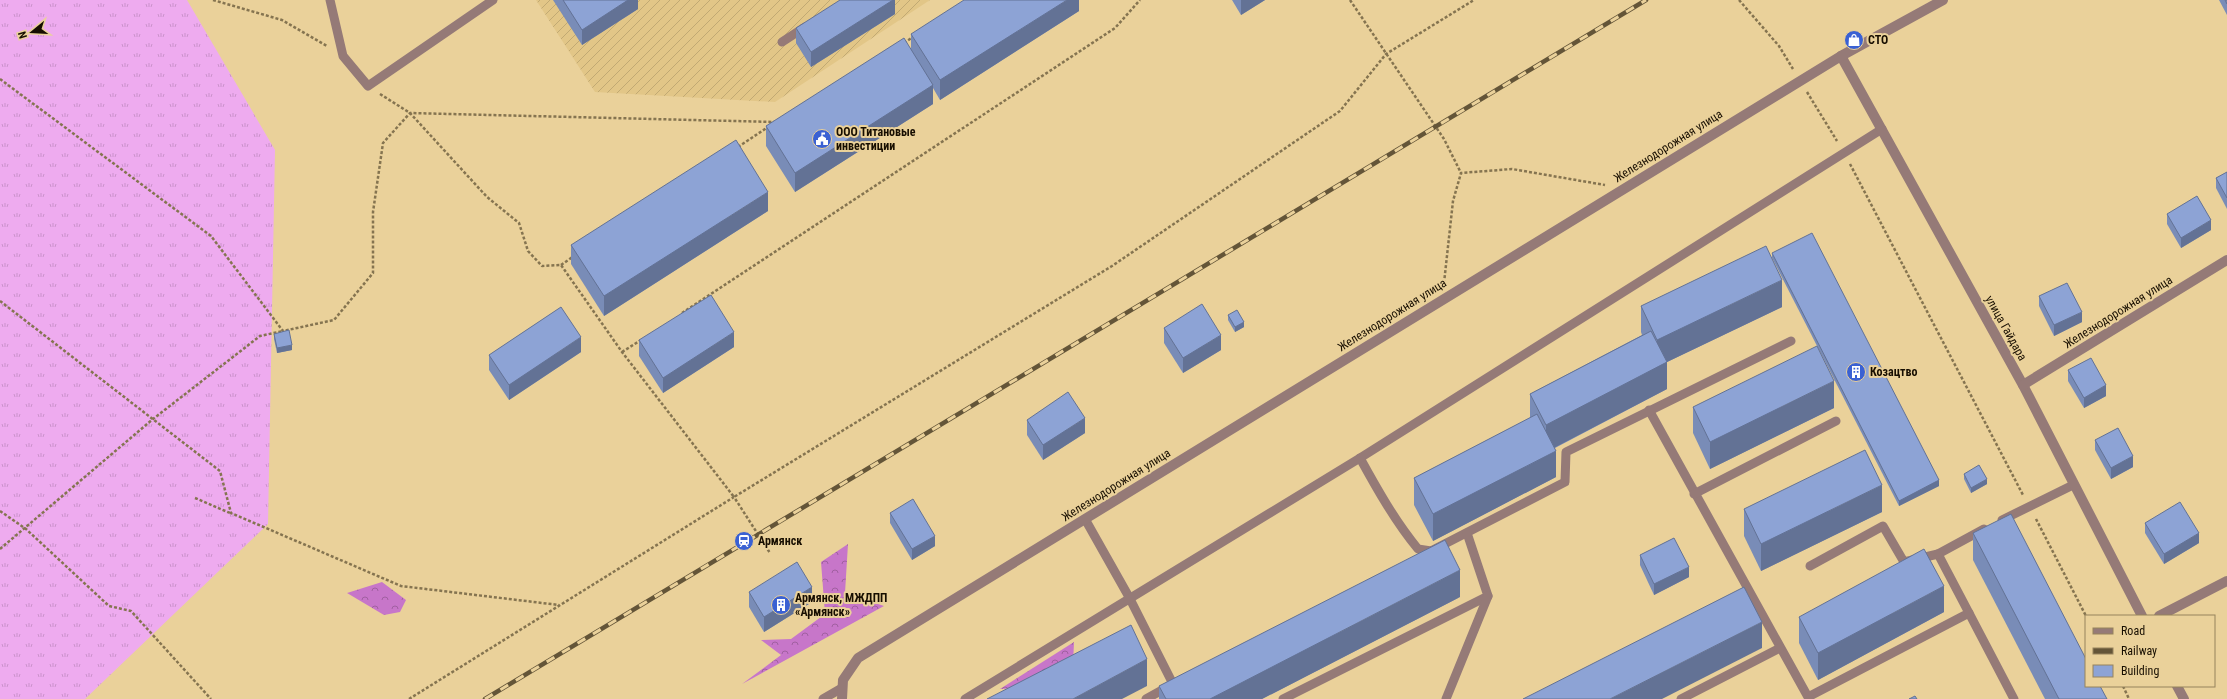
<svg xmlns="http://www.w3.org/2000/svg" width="2227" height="699" font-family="'Roboto Condensed',sans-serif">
<defs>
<pattern id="industrial-furrows" width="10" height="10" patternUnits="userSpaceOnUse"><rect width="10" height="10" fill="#e2c687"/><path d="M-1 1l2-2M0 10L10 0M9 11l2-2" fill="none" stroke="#c1a973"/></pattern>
<pattern id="grass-tufts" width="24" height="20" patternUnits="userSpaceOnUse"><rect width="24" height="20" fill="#eeabef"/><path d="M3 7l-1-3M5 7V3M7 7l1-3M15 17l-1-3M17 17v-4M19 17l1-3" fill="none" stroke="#cb92cb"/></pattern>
<pattern id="forest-crowns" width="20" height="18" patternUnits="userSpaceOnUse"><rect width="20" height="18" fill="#c776c9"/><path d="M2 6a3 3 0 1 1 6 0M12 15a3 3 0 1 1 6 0" fill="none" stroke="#a15fa1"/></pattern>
</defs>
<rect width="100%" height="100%" fill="#ead19a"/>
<polygon fill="url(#industrial-furrows)" points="536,0 930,0 775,102 595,92"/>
<polygon fill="url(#grass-tufts)" points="0,0 187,0 275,150 268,524 85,699 0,699"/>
<g fill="url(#forest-crowns)">
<polygon points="848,544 845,593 884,606 742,684 781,655 761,640 791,639 825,614 821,562"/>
<polygon points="382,582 406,600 400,612 384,615 347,593"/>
<polygon points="1074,642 1073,665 1044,687 1000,689"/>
</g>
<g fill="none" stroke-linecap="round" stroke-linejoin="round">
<g stroke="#857450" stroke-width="2.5" stroke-dasharray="3 2" stroke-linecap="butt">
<polyline points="213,0 282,20 327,46"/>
<polyline points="1350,0 1444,139 1461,173"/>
<polyline points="1739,0 1779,46 1793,69"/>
<polyline points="904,43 913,37"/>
<polyline points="0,79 211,236 283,331 334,320 373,273 373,212 383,143 410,113 774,122"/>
<polyline points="1807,92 1837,141"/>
<polyline points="380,94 410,113 487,197 519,223 528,251 542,266 561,265 622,352 734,497 1112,266 1340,111 1386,54 1474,0"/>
<polyline points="738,147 768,127"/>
<polyline points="1850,164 2023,495"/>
<polyline points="561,265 574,256"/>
<polyline points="1444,283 1453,201 1461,173 1512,169 1605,185"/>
<polyline points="0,301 220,471 231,513 401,586 559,605"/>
<polyline points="682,313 1115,28 1140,0"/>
<polyline points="622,352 641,340"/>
<polyline points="195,498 230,513"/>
<polyline points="0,511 26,529 109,606 131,611 211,699"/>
<polyline points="2036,519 2086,616"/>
<polyline points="0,549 153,419 260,336 283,331"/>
<polyline points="2123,686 2129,699"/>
<polyline points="409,699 734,497 770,553"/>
</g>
<g stroke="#957a77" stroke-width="9">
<polyline points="330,0 343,56 368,86 493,0"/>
<polyline points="782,42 805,27"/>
<polyline points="1649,410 1808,697 1969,613 1938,554 1984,529"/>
<path d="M1360,458C1377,489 1395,521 1418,549L1431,551L1565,482L1566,452L1791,341"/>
<polyline points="1694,494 1836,421"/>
<polyline points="1085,519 1129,597 1173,684 1146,699"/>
<polyline points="2002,520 2073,485"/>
<polyline points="1810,566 1883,526 1904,562 1938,554"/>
<polyline points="1969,613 2014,699"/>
<polyline points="823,699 842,688"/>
<polyline points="965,699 1360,458 1882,129"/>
<polyline points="1283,699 1488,596 1467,533"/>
<polyline points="1446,699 1488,596"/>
<polyline points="1681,699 1780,648"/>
</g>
<g stroke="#957a77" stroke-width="10">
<polyline points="1841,56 2023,385 2142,616"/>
<polyline points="2023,385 2227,260"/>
<polyline points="2159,616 2227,581"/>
<polyline points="2177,686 2184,699"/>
<polyline points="842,699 843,680 858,658 1841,56 1943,0"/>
</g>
<defs>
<polyline id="rail" points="485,699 1646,0"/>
</defs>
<use href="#rail" stroke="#645538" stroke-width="4.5"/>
<use href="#rail" stroke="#ead19a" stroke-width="3" stroke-dasharray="9" stroke-linecap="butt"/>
</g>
<g fill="#798cb7">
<polygon points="553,0 638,0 638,9 582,45"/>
<polygon points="893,0 895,0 895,14 811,67 796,43 796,28"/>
<polygon points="1079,0 1079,11 940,100 933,88 933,104 795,192 766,146 766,126 911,49 911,34"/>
<polygon points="1232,0 1265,0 1241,15"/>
<polygon points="2219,0 2227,0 2227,15"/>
<polygon points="2227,172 2227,209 2216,188 2216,178"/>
<polygon points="768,211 604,316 571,264 571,245"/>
<polygon points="2167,214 2211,230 2181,248 2167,224"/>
<polygon points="1772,253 1939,486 1899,506 1772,258"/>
<polygon points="2039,296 2082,322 2054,336 2039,306"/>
<polygon points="1641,306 1782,307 1667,362 1667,389 1555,448 1556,477 1433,541 1414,505 1414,478 1530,418 1530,394 1642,335 1641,332"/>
<polygon points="1228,315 1244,327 1235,332 1228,320"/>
<polygon points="1164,328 1221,350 1183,373 1164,343"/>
<polygon points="274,334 292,350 277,353 274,339"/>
<polygon points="639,340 734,347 663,393 639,356"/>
<polygon points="581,352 509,400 489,370 489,355"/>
<polygon points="2068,370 2106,396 2084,408 2068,381"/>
<polygon points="1693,407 1834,408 1710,469 1693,433"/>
<polygon points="1027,420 1085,433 1043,460 1027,435"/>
<polygon points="2095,440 2133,467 2111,479 2095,450"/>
<polygon points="1964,474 1987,484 1971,493 1964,479"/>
<polygon points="1744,509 1882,512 1761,571 1744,536"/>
<polygon points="890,513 935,546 912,560 890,523"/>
<polygon points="2145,523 2199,543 2164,564 2145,533"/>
<polygon points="1973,533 2107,699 2045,699 1973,560"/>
<polygon points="1640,555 1689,577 1654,595 1640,565"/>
<polygon points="749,592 812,602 764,632 749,607"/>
<polygon points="1460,597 1262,699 1159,699 1159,686"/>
<polygon points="1944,612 1818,680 1799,643 1799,617"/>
</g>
<g fill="#637295">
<polygon points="628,0 638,0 638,9 582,45 582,30"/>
<polygon points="893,0 895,0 895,14 811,67 811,52"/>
<polygon points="1067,0 1079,0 1079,11 940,100 940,80"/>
<polygon points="1241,0 1265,0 1241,15"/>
<polygon points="933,85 933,104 795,192 795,173"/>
<polygon points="768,192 768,211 604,316 604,296"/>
<polygon points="2211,220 2211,230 2181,248 2181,238"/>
<polygon points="1782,280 1782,307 1667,362 1667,389 1546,452 1546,425 1657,367 1657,340"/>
<polygon points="2082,312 2082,322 2054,336 2054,325"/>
<polygon points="1244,322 1244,327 1235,332 1235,327"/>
<polygon points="734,332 734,347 663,393 663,378"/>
<polygon points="1221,335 1221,350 1183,373 1183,358"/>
<polygon points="581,337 581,352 509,400 509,385"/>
<polygon points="292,345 292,350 277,353 277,348"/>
<polygon points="1834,381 1834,408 1710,469 1710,442"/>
<polygon points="2106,385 2106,396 2084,408 2084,398"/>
<polygon points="1085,418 1085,433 1043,460 1043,445"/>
<polygon points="1556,451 1556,477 1433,541 1433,514"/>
<polygon points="2133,456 2133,467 2111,479 2111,468"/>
<polygon points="1987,479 1987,484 1971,493 1971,488"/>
<polygon points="1939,480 1939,486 1899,506 1899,501"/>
<polygon points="1882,485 1882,512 1761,571 1761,544"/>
<polygon points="2199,533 2199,543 2164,564 2164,554"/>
<polygon points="935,536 935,546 912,560 912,549"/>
<polygon points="1689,567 1689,577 1654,595 1654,584"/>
<polygon points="1460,570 1460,597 1262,699 1210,699"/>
<polygon points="1944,586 1944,612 1818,680 1818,653"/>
<polygon points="812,587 812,602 764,632 764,617"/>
<polygon points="1762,622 1762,648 1662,699 1610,699"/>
<polygon points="1147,659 1147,686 1122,699 1073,699"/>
</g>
<g fill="#8da3d5" stroke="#637295">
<polygon points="563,0 628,0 582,30"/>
<polygon points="840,0 893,0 811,52 796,28"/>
<polygon points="964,0 1067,0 940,80 911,34"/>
<polygon points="2225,0 2227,0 2227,4"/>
<polygon points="904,38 933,85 795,173 766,126"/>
<polygon points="736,140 768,192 604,296 571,245"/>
<polygon points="2227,172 2227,198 2216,178"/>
<polygon points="2197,196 2211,220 2181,238 2167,214"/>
<polygon points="1812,233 1939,480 1899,501 1772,253"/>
<polygon points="1766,246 1782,280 1657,340 1641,306"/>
<polygon points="2067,283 2082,312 2054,325 2039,296"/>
<polygon points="711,295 734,332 663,378 639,340"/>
<polygon points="1202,304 1221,335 1183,358 1164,328"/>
<polygon points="561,307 581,337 509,385 489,355"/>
<polygon points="1237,310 1244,322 1235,327 1228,315"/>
<polygon points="289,330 292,345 277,348 274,334"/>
<polygon points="1651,331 1667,362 1546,425 1530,394"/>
<polygon points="1817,346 1834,381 1710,442 1693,407"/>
<polygon points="2091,358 2106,385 2084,398 2068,370"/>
<polygon points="1068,392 1085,418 1043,445 1027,420"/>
<polygon points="1537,414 1556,451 1433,514 1414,478"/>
<polygon points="2118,428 2133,456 2111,468 2095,440"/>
<polygon points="1865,450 1882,485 1761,544 1744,509"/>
<polygon points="1979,465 1987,479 1971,488 1964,474"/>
<polygon points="913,499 935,536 912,549 890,513"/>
<polygon points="2180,502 2199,533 2164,554 2145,523"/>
<polygon points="2011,514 2086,659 2086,686 2100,686 2107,699 2059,699 1973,533"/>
<polygon points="1674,538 1689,567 1654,584 1640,555"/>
<polygon points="1445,540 1460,570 1210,699 1166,699 1159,686"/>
<polygon points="1924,549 1944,586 1818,653 1799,617"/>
<polygon points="797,562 812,587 764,617 749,592"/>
<polygon points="1744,587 1762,622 1610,699 1523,699"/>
<polygon points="1131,625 1147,659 1073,699 987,699"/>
<polygon points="1915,696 1917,699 1909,699"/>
</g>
<defs>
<symbol id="shop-disc" viewBox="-11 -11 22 22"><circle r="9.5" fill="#3a61d3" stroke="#ead19a"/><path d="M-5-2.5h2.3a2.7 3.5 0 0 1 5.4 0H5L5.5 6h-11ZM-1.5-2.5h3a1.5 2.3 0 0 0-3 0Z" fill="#fff"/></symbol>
<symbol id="civic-disc" viewBox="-11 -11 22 22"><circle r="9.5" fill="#3a61d3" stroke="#ead19a"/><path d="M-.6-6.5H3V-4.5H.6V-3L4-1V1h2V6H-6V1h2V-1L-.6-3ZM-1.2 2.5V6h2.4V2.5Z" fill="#fff"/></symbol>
<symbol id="building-disc" viewBox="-11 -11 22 22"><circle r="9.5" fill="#3a61d3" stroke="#ead19a"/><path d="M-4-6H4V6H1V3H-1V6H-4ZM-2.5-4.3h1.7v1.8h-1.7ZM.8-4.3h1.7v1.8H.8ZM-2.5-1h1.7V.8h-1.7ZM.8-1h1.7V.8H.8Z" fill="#fff"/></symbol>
<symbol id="station-disc" viewBox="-11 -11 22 22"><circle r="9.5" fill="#3a61d3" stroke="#ead19a"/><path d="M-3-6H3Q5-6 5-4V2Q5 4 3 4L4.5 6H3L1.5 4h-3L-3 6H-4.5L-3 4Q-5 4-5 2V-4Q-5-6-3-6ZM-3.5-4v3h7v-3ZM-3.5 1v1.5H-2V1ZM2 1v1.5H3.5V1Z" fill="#fff"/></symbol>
</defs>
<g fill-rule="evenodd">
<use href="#shop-disc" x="1843" y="29" width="22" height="22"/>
<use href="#civic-disc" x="811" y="128" width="22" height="22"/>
<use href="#building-disc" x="1845" y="361" width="22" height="22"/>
<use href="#station-disc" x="733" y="530" width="22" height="22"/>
<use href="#building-disc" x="770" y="594" width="22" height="22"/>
</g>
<g text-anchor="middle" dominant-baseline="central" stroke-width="4" stroke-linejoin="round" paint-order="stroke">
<g font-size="12" font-weight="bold" fill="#170e00" stroke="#ead19a" text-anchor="start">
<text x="1868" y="40">СТО</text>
<text x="836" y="132">ООО Титановые<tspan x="836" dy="14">инвестиции</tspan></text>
<text x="1870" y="372">Козацтво</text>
<text x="758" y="541">Армянск</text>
<text x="795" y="598">Армянск, МЖДПП<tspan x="795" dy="14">«Армянск»</tspan></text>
</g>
<g font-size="12" fill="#170e00" stroke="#ead19a">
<text transform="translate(1668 146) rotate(-32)">Железнодорожная улица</text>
<text transform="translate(2118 312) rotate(-32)">Железнодорожная улица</text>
<text transform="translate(1392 315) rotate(-32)">Железнодорожная улица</text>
<text transform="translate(2006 328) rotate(61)">улица Гайдара</text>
<text transform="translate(1116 485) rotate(-32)">Железнодорожная улица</text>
</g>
</g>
<rect x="2085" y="615" width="130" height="72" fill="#ead19a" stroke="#96835c"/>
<rect x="2093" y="628" width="20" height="6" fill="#957a77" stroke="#96835c"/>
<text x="2121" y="635" font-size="12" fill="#170e00">Road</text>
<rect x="2093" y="648" width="20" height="6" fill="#645538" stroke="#96835c"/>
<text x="2121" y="655" font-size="12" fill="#170e00">Railway</text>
<rect x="2093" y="665" width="20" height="12" fill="#8da3d5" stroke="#96835c"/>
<text x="2121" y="675" font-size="12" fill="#170e00">Building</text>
<g transform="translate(32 32) rotate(252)" stroke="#ead19a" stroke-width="3" paint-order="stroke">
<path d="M0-3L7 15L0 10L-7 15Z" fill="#170e00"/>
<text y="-6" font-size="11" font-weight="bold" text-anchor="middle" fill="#170e00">N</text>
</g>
</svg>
